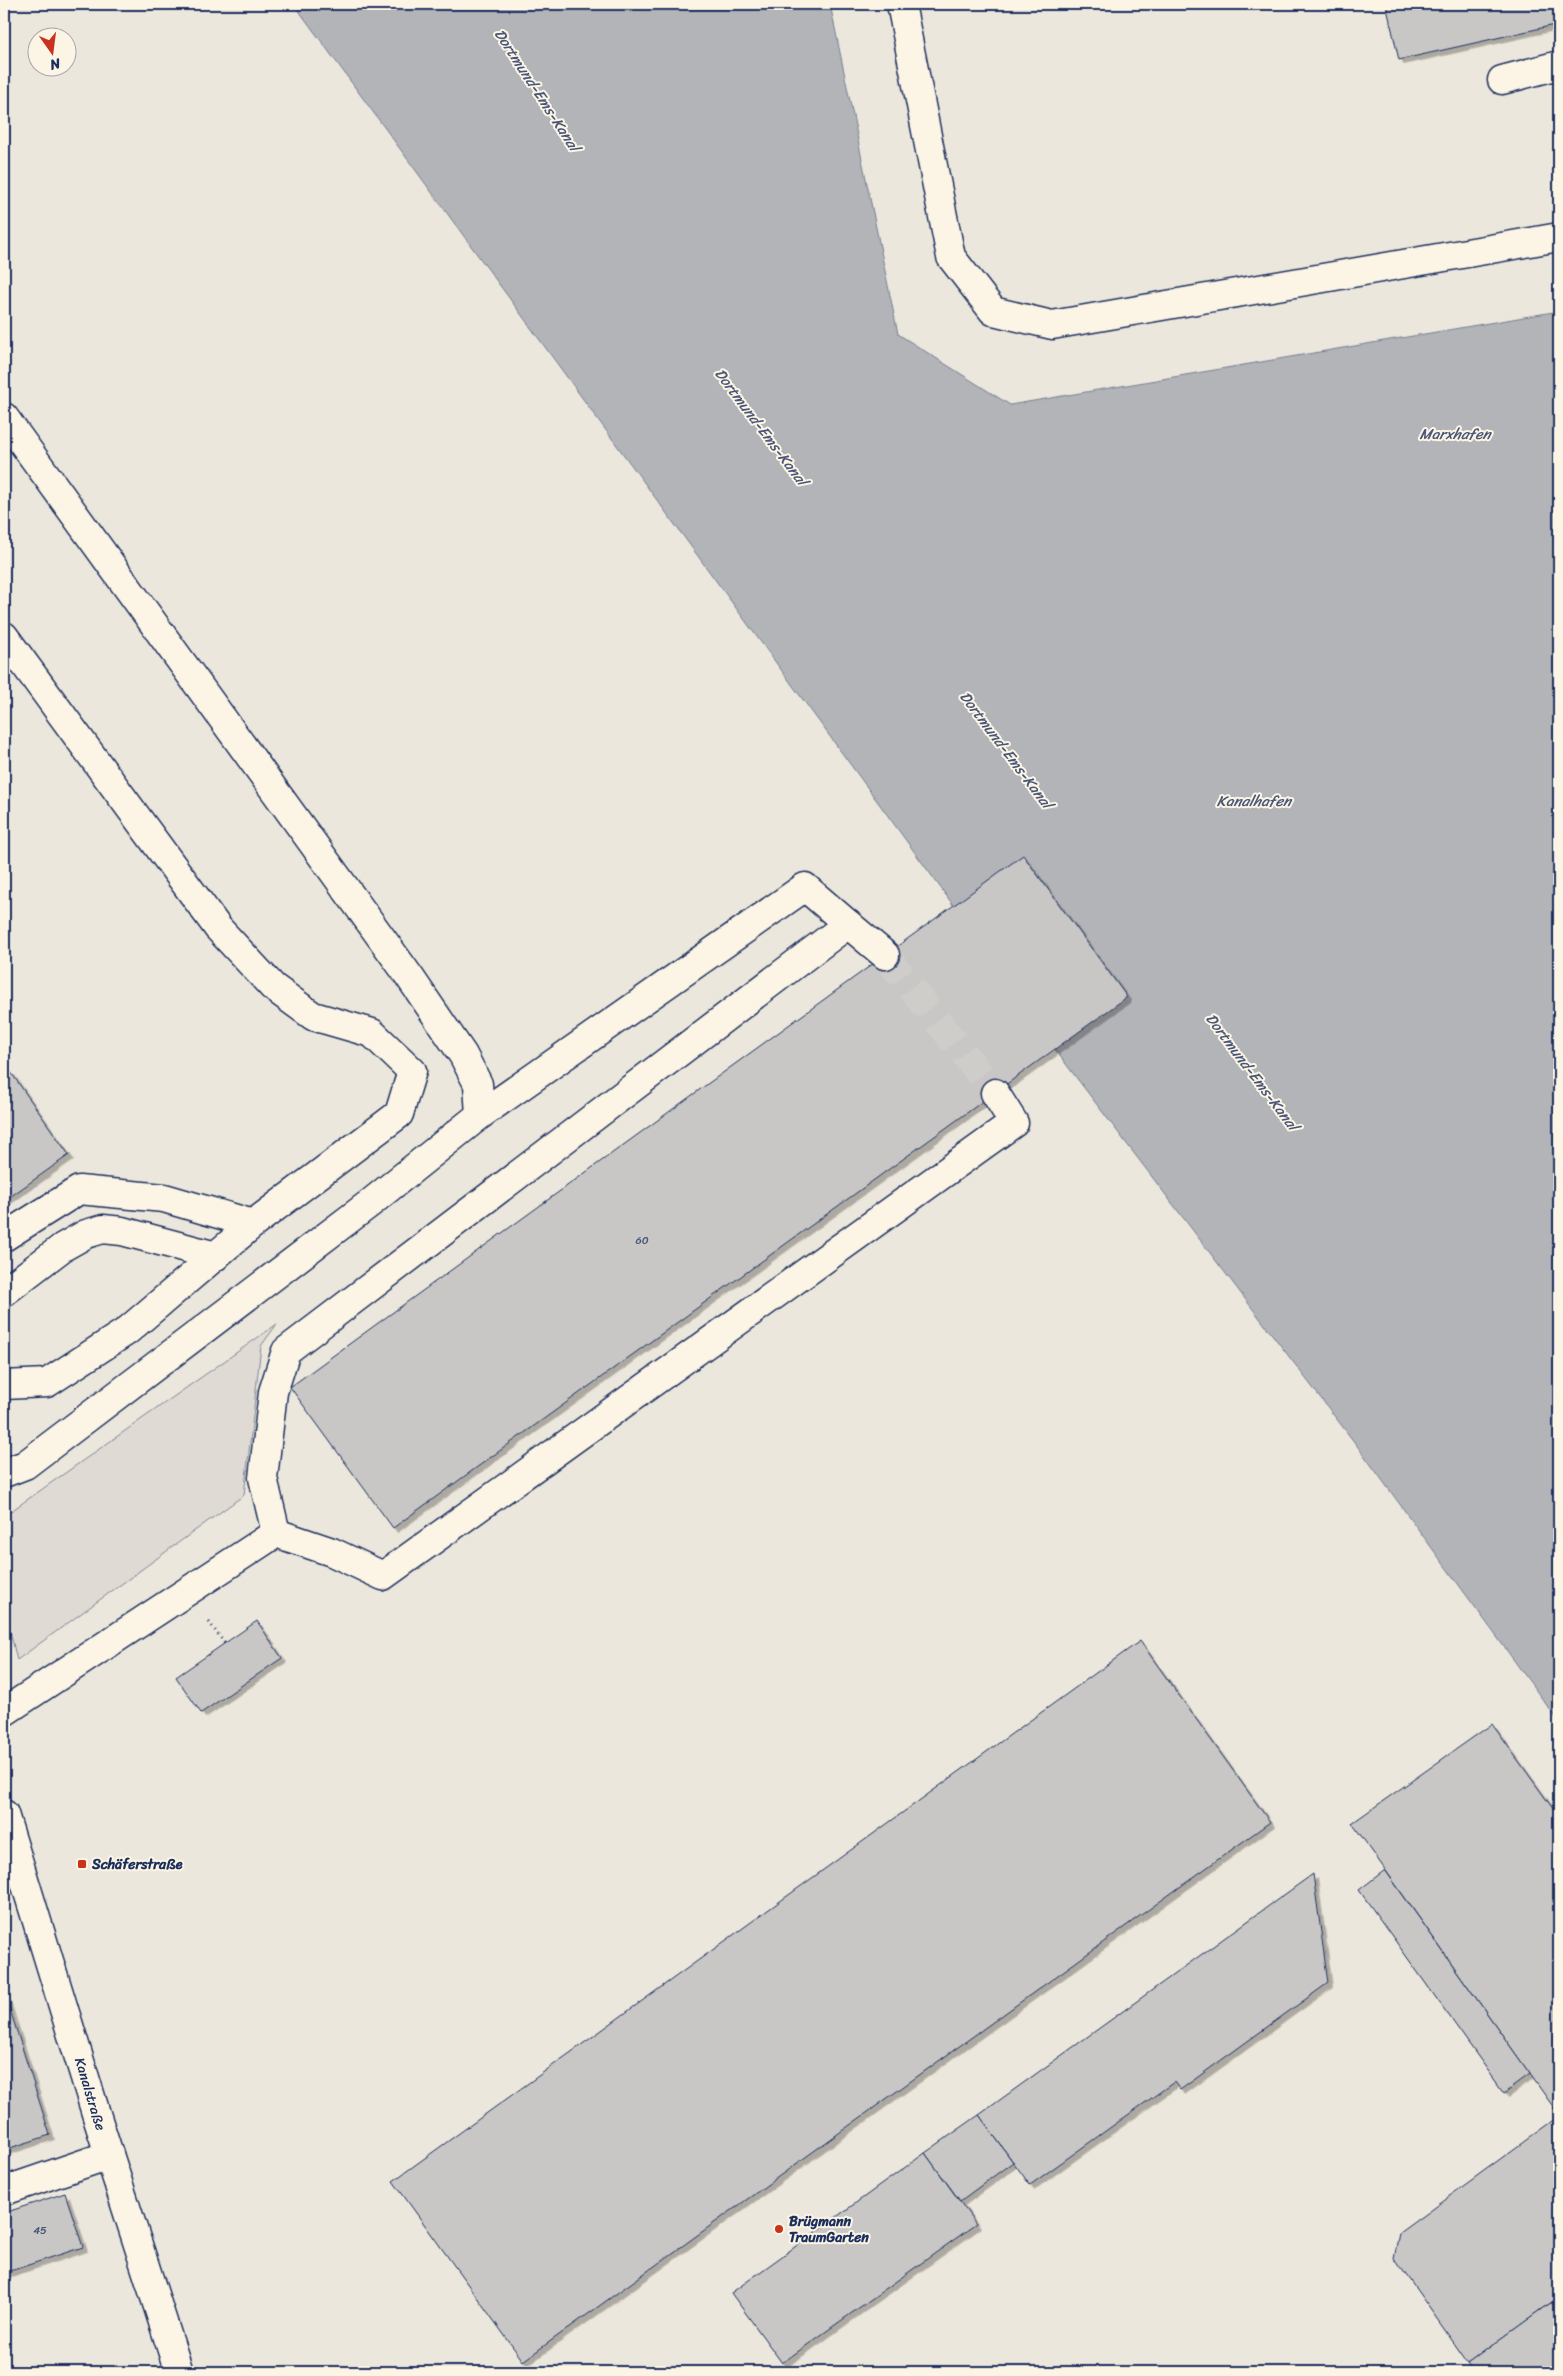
<svg xmlns="http://www.w3.org/2000/svg" width="1563" height="2376" font-family="Sriracha,sans-serif">
<defs>
<filter id="shadow"><feDropShadow dx="4.5" dy="4.5" stdDeviation="0" flood-color="#0004"/></filter>
</defs>
<rect width="100%" height="100%" fill="#fcf5e5"/>
<filter id="ink" filterUnits="userSpaceOnUse"><feTurbulence type="fractalNoise" baseFrequency=".02" numOctaves="2"/><feDisplacementMap in="SourceGraphic" scale="10" xChannelSelector="R" yChannelSelector="G"/><feConvolveMatrix kernelMatrix="1 2 1 2 8 2 1 2 1" color-interpolation-filters="sRGB"/></filter>
<g filter="url(#ink)">
<path fill="#ece7dc" fill-rule="evenodd" d="M4,4H1559V2372H4ZM38,38H68V68H38Z"/>
<polygon fill="#dfdbd4" stroke="#7d8599" points="277,1324 261,1346 244,1495 17,1660 4,1606 4,1516"/>
<polygon fill="#b2b4b8" stroke="#767f94" points="294,4 830,4 898,334 1010,405 1559,311 1559,1722 1358,1447 1056,1051 951,902"/>
<g fill="#c8c7c6" stroke="#1b2f5e" filter="url(#shadow)">
<polygon points="1386,4 1559,4 1559,24 1399,60"/>
<polygon points="1023,855 1127,997 393,1528 290,1387"/>
<polygon points="10,1071 69,1155 4,1201 4,1076"/>
<polygon points="257,1621 282,1658 201,1713 176,1677"/>
<polygon points="1140,1641 1270,1822 523,2361 393,2181"/>
<polygon points="1492,1724 1559,1817 1559,2115 1352,1823"/>
<polygon points="1385,1870 1530,2074 1504,2093 1359,1890"/>
<polygon points="1313,1874 1328,1983 1180,2090 1174,2082 1030,2185 979,2115"/>
<polygon points="4,1991 50,2135 4,2150"/>
<polygon points="979,2115 1013,2162 960,2201 925,2153"/>
<polygon points="1559,2116 1559,2297 1468,2363 1394,2258 1399,2233"/>
<polygon points="925,2153 976,2224 782,2363 731,2293"/>
<polygon points="65,2193 83,2247 4,2273 4,2213"/>
<polygon points="1559,2297 1559,2372 1475,2372 1468,2363"/>
</g>
<g fill="none" stroke-linecap="round" stroke-linejoin="round">
<polyline stroke="#cfcdca" stroke-width="28" stroke-dasharray="28 14" stroke-linecap="butt" points="885,955 995,1093"/>
<defs>
<g id="minor">
<polyline points="901,4 951,257 993,311 1052,325 1559,237"/>
<polyline points="1502,80 1559,65"/>
<polyline points="4,417 409,976 463,1055 478,1084 480,1115 369,1204 25,1465 4,1473"/>
<polyline points="4,636 218,928 273,987 313,1016 372,1033 412,1071 399,1114 253,1224 127,1331 47,1383 4,1385"/>
<polyline points="480,1115 805,887 848,924"/>
<polyline points="4,1237 79,1190 164,1198 253,1224"/>
<polyline points="4,1292 63,1247 86,1234 103,1229 122,1231 216,1256"/>
<polyline points="276,1533 263,1478 273,1392 286,1351 848,924 885,955"/>
<polyline points="4,1712 276,1533 332,1552 383,1576 1014,1123 995,1093"/>
<polyline points="4,2191 109,2155"/>
</g>
<polyline id="major" points="4,1814 98,2120 179,2372"/>
</defs>
<use href="#minor" stroke="#1b2f5e" stroke-width="31"/>
<use href="#major" stroke="#1b2f5e" stroke-width="31"/>
<polyline stroke="#1b2f5e" stroke-width="3" stroke-dasharray="1 4" stroke-linecap="butt" points="209,1622 225,1644"/>
<use href="#minor" stroke="#fcf5e5" stroke-width="28"/>
<use href="#major" stroke="#fcf5e5" stroke-width="28"/>
</g>
</g>
<g fill="#c8321e" stroke="#fcf5e5" stroke-width="2">
<rect x="77" y="1859" width="10" height="10" rx="2.5"/>
<circle cx="779" cy="2229" r="5"/>
</g>
<g text-anchor="middle" dominant-baseline="central" stroke-width="4" stroke-linejoin="round" paint-order="stroke">
<g font-size="11" fill="#465578">
<text x="642" y="1240">60</text>
<text x="40" y="2230">45</text>
</g>
<g font-size="14" font-weight="bold" fill="#1b2f5e" stroke="#fcf5e5" text-anchor="start">
<text x="92" y="1864">Schäferstraße</text>
<text x="789" y="2221">Brügmann<tspan x="789" dy="16">TraumGarten</tspan></text>
</g>
<g font-size="14" fill="#1b2f5e" stroke="#fcf5e5">
<text transform="translate(90 2094) rotate(73)">Kanalstraße</text>
</g>
<g font-size="15" font-style="italic" fill="#485779" stroke="#fcf5e5">
<text transform="translate(537 90) rotate(57)">Dortmund-Ems-Kanal</text>
<text transform="translate(761 427) rotate(53)">Dortmund-Ems-Kanal</text>
<text x="1455" y="434">Marxhafen</text>
<text transform="translate(1006 750) rotate(53)">Dortmund-Ems-Kanal</text>
<text x="1254" y="801">Kanalhafen</text>
<text transform="translate(1252 1072) rotate(53)">Dortmund-Ems-Kanal</text>
</g>
</g>
<rect width="1563" height="2376" fill="none" stroke="#fcf5e5" stroke-width="20"/>
<rect x="10" y="10" width="1543" height="2356" fill="none" stroke="#1b2f5e" stroke-width="2" filter="url(#ink)"/>
<g transform="translate(52 52) rotate(166)"><circle r="24" fill="#fcf5e5" stroke="#a2a6af"/>
<path d="M0-4L9 19L0 12L-9 19Z" fill="#c8321e"/>
<text y="-8" font-size="14" font-weight="bold" text-anchor="middle" fill="#1b2f5e">N</text>
</g>
</svg>
